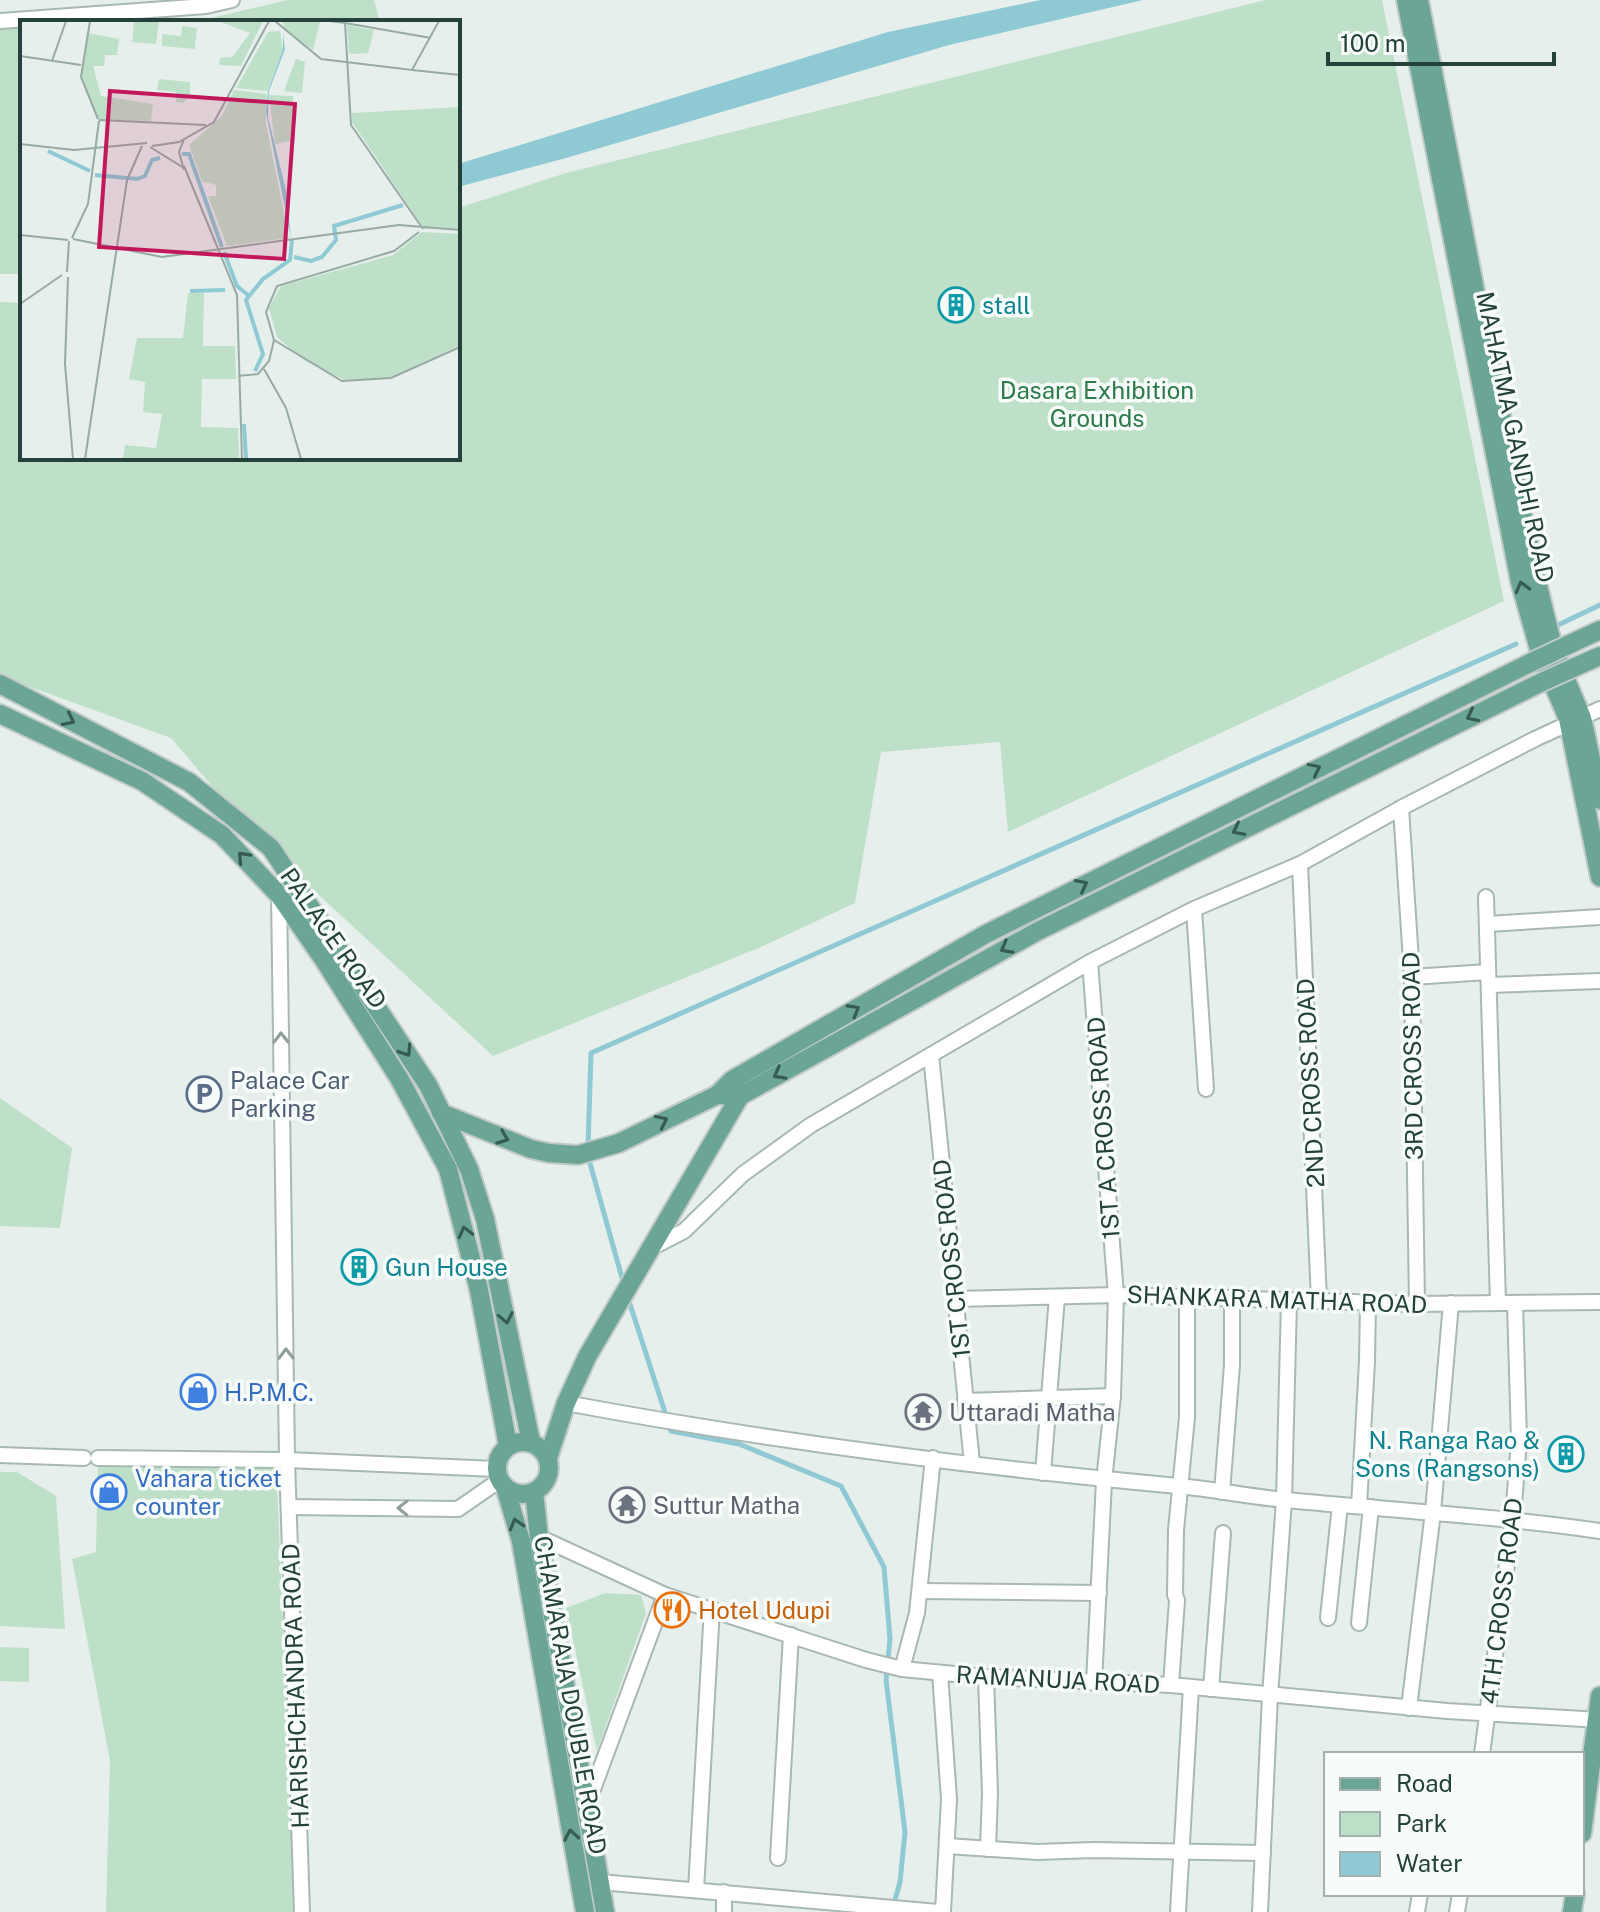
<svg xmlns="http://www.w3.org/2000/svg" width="1600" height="1912" font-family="'Public Sans',sans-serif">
<rect width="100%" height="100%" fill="#e6efeb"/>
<g fill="#bfe0c8">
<polygon points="288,0 374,0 380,22 106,22 211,18"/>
<polygon points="1266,0 1382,0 1504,601 1008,832 1000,742 881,752 855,903 761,947 493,1056 253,834 171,738 0,676 0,302 22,303 22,458 458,458 458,208 566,173"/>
<polygon points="22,25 22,274 0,274 0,26"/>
<polygon points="0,1098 72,1148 60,1228 0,1226"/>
<polygon points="98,1458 276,1464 296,1912 106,1912 110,1761 72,1559 96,1552"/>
<polygon points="0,1472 17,1472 56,1496 65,1629 0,1626"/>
<polygon points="605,1593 641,1595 646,1613 597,1751 566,1608"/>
<polygon points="0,1647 29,1648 29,1682 0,1681"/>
</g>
<polygon fill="#8ec9d4" points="1041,0 1143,0 949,45 566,158 458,187 458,164 888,32"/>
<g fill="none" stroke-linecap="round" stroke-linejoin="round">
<g stroke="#8ec9d4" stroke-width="5">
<polyline points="1558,625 1600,605"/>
<polyline points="588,1146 591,1053 1516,644"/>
<polyline points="588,1156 624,1285"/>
<polyline points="628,1298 671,1431 739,1444 841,1486 884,1567 890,1639 886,1680 905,1832 900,1882 893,1907"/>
</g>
<defs>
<g id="minor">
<polyline points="0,21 206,6 232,0"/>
<polyline points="1401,808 1412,977 1417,1304"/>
<polyline points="1300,864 1319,1301"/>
<polyline points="279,895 287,1460 302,1912"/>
<polyline points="1486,897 1498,1303"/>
<polyline points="1194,909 1206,1089"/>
<polyline points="1488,924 1600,917"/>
<polyline points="1090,962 1116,1295 1113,1396 1104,1481 1094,1683"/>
<polyline points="1412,977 1488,972"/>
<polyline points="1489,985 1600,981"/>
<polyline points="931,1055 972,1463"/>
<polyline points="653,1247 684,1231 743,1174 811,1125 1090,962 1194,909 1300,864 1401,808 1535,739 1600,709"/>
<polyline points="954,1299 1116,1295 1417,1304 1600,1302"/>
<polyline points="965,1401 1113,1396"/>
<path d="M566,1403C768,1441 974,1467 1178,1486C1214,1489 1250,1497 1286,1500C1391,1510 1496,1516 1600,1531"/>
<polyline points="0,1455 84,1458"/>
<polyline points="98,1458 287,1460 497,1469"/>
<polyline points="1043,1473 1057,1297"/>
<polyline points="1222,1492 1232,1365 1232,1297"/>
<polyline points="1359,1506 1367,1361 1368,1303"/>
<polyline points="289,1507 458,1509 500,1480"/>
<polyline points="539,1537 665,1595 866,1660 902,1669 986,1677 1171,1685 1447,1711 1600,1720"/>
<polyline points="920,1591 1099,1593"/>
<polyline points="1328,1618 1340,1505"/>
<polyline points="1359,1623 1371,1507"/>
<polyline points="902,1669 917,1613 933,1458"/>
<polyline points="940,1673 949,1799 943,1912"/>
<polyline points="986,1677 990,1793 988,1849"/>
<polyline points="1171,1685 1177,1600 1175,1595 1176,1530 1187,1417 1187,1298"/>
<polyline points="1211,1689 1223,1533"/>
<polyline points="1409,1708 1433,1512 1451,1303"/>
<polyline points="1482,1754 1513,1518 1519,1440 1515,1304"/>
<polyline points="586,1808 665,1595"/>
<polyline points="947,1846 1037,1852 1094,1850 1263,1853"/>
<polyline points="778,1858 791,1635"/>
<polyline points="600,1882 938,1912"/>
<polyline points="696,1890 712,1608"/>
<polyline points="724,1912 724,1892"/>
<polyline points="1178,1912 1191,1687"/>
<polyline points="1260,1912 1270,1696 1284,1500 1289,1301"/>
<polyline points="1417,1912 1420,1894"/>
<polyline points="1457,1912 1460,1894"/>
</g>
<g id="major">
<polyline points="1406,0 1520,582 1541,656 1568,719 1600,877"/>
<polyline points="1419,0 1478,306 1534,570 1554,651 1582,718 1600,800"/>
<polyline points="1568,645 1600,630"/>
<polyline points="1575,667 1600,656"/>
<polyline points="0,684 189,782 271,848 428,1085 469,1169 485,1219 531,1442"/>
<polyline points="0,714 142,781 222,835 279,895 324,960 399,1078 448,1169 479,1290 508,1446"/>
<polyline points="717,1095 740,1096 1038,931 1542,682"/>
<polyline points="441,1113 531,1149 549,1153 578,1155 619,1143 717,1095 732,1080 986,934 1532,662"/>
<circle cx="523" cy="1468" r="26"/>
<polyline points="548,1458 566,1403 587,1357 740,1096 736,1087"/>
<polyline points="505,1487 521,1541 585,1912"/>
<polyline points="534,1492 539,1537 605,1912"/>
<polyline points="1582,1833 1600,1696"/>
<polyline points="1572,1912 1575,1894"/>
</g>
</defs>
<use href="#minor" stroke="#a8b8b2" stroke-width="18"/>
<use href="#major" stroke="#c2cac8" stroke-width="22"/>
<use href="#minor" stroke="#fff" stroke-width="14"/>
<use href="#major" stroke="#6aa596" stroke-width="18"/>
<defs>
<g id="major-bridge">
<polyline points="1532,662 1568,645"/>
<polyline points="1542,682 1575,667"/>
</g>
</defs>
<use href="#major-bridge" stroke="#c2cac8" stroke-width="22" stroke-linecap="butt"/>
<use href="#major-bridge" stroke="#6aa596" stroke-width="18"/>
</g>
<defs><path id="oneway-chevron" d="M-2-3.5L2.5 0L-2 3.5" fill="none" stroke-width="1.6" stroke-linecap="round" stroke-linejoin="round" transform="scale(2)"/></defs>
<g stroke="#365b51">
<use href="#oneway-chevron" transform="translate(1522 587) rotate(-105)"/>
<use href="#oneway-chevron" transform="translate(1472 716) rotate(154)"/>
<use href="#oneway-chevron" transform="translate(69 720) rotate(27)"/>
<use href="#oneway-chevron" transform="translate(1315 769) rotate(-26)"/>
<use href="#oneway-chevron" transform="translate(1238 830) rotate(153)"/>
<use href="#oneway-chevron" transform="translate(243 857) rotate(-133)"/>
<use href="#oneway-chevron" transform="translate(1082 885) rotate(-27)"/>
<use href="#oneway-chevron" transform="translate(1006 948) rotate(151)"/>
<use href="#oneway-chevron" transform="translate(854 1010) rotate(-30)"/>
<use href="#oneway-chevron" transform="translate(406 1051) rotate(57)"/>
<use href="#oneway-chevron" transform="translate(779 1074) rotate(151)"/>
<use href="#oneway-chevron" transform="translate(662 1121) rotate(-26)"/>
<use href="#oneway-chevron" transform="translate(503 1138) rotate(21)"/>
<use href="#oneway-chevron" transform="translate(465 1232) rotate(-104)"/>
<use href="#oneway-chevron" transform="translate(506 1318) rotate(79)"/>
<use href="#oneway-chevron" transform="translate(516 1524) rotate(-106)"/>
<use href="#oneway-chevron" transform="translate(571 1835) rotate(-100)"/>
</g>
<g stroke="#92a09c">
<use href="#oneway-chevron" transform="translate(281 1038) rotate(-91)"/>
<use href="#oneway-chevron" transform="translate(286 1354) rotate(-91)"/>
<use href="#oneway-chevron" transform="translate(403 1508) rotate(-179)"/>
</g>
<defs>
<symbol id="building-ring" viewBox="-11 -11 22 22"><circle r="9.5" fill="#f7fbf9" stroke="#0f9aa8" stroke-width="1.5"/><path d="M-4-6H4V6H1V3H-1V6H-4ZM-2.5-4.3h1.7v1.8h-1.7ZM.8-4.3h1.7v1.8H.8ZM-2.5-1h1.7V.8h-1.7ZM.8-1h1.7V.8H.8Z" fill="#0f9aa8"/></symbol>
<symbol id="parking-ring" viewBox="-11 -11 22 22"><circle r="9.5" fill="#f7fbf9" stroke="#5c6f8a" stroke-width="1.5"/><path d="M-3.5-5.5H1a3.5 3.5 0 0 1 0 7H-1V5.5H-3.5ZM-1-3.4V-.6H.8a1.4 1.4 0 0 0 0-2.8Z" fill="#5c6f8a"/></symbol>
<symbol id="shop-ring" viewBox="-11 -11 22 22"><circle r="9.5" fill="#f7fbf9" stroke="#3f7fe0" stroke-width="1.5"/><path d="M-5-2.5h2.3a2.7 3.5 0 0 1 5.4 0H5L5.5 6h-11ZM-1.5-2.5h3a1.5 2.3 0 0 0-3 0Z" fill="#3f7fe0"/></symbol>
<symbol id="temple-ring" viewBox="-11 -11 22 22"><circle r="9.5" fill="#f7fbf9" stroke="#6b7280" stroke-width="1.5"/><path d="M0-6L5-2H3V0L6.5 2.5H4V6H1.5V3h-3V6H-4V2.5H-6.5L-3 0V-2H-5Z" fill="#6b7280"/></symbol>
<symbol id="restaurant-ring" viewBox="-11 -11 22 22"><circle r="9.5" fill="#f7fbf9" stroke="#e8710a" stroke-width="1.5"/><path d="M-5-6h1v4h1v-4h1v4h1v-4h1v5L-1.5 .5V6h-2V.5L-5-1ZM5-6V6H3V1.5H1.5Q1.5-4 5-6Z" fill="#e8710a"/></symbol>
</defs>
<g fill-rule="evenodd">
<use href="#building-ring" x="936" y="285" width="40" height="40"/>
<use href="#parking-ring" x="184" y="1074" width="40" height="40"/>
<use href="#building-ring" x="339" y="1247" width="40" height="40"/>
<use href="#shop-ring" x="178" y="1372" width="40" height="40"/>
<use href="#temple-ring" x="903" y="1392" width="40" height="40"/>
<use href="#building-ring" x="1546" y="1434" width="40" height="40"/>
<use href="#shop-ring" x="89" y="1472" width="40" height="40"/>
<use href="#temple-ring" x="607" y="1485" width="40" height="40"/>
<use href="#restaurant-ring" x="652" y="1590" width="40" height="40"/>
</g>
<g text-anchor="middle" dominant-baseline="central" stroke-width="7" stroke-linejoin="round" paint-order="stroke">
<g font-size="24" fill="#0d838f" stroke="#f7fbf9" text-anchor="start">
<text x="982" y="305">stall</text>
<text x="385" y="1267">Gun House</text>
<text x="1540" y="1440" text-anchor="end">N. Ranga Rao &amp;<tspan x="1540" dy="28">Sons (Rangsons)</tspan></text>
</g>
<g font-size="24" fill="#2d7a4b" stroke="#f7fbf9">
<text x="1097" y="390">Dasara Exhibition<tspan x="1097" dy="28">Grounds</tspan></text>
</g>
<g font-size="24" fill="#24423a" stroke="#f7fbf9">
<text transform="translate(1516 437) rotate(78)">MAHATMA GANDHI ROAD</text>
<text transform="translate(334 938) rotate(55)">PALACE ROAD</text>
<text transform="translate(1412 1056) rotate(-91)">3RD CROSS ROAD</text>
<text transform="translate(1310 1083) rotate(-93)">2ND CROSS ROAD</text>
<text transform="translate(1103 1128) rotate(-94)">1ST A CROSS ROAD</text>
<text transform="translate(951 1259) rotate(-96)">1ST CROSS ROAD</text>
<text transform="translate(1277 1299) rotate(2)">SHANKARA MATHA ROAD</text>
<text transform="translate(1501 1601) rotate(-83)">4TH CROSS ROAD</text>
<text transform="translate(1058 1679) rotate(3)">RAMANUJA ROAD</text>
<text transform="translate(295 1686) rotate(-92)">HARISHCHANDRA ROAD</text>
<text transform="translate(571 1695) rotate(80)">CHAMARAJA DOUBLE ROAD</text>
</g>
<g font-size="24" fill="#4e5e75" stroke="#f7fbf9" text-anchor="start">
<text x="230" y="1080">Palace Car<tspan x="230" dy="28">Parking</tspan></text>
</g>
<g font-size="24" fill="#366cbe" stroke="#f7fbf9" text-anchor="start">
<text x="224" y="1392">H.P.M.C.</text>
<text x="135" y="1478">Vahara ticket<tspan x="135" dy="28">counter</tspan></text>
</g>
<g font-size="24" fill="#5b616d" stroke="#f7fbf9" text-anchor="start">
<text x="949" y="1412">Uttaradi Matha</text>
<text x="653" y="1505">Suttur Matha</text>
</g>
<g font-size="24" fill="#c56008" stroke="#f7fbf9" text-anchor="start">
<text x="698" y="1610">Hotel Udupi</text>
</g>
</g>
<g transform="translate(20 20)">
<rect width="440" height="440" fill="#e6efeb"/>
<path d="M114,1H139L136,24L112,22ZM198,1H243L221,46L199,45L200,38L212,37L230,13ZM263,1L300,2L293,30L264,10ZM327,5L354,10L348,33L329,34ZM162,6L177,8L175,29L142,26V14L161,16ZM260,11L263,29L248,71L216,68L248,12ZM67,13L99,19L97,35H85L84,46H73L81,76L133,84L131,101L79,100L61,57ZM276,39L285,42L282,73L264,71ZM139,59L170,62V75L163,83L156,82V72L137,70ZM214,70L247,74L246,104L269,218L207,226L188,176H196V165L182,161L169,125L202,96ZM249,75L273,76L275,120L255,124ZM440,87V209H404L332,102V93ZM402,212L440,214V325L370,358L325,360L285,341L257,317L249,288L261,266L373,235ZM168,273H184L183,326H215L216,359H182L181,407L218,408L219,439H103L105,425L136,428L142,394L123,392L125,362L109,359L117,318H163Z" fill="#bfe0c8"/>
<path d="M263,13L265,29L249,71L248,97L266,170L271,219L246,92L248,71L263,29Z" fill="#8ec9d4"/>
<path fill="none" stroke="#8ec9d4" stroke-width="4" d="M28,131L70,151M162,134H169L202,227M75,155L117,159L125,156L132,140L140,138M204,232L217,266L228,275M274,237L291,241L302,237L316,220L314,206L383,185M170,271L205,270M235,351L243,334L226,280L243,259L270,240L272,220M224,404L226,439"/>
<path fill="none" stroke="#98aaa4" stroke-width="2" d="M70,1L61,57L78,99M255,1L301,39L392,50L419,1M310,1L325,3L331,105L403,209M325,3L411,18M0,36L61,45M32,41L46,1M392,50L440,55M79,100L186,105M164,119L159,132L164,150M0,124L54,130L127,123M132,126L159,122L194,102L249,1M130,127L164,148M164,146L217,275L222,439M0,215L48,220M52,218L68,184L79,101M53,219L142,237L379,205L440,210M47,252L49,221M48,257L45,344L53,439M0,284L42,255M254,320L322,361L371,358L440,327M244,349L266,388L281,439M218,356L238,354L249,341L254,320L246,292L257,266L374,231L399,212M65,439L107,160L122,126"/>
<path fill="#c2185b" fill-opacity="0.15" stroke="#c2185b" stroke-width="4" d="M90,71L275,84L264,239L79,227Z"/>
<rect width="440" height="440" fill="none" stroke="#24423a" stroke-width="4"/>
</g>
<rect x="1324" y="1752" width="260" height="144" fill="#f7fbf9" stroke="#a3b1ad" stroke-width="2"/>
<rect x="1340" y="1778" width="40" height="12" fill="#6aa596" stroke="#a3b1ad" stroke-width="2"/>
<text x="1396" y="1792" font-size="24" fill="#24423a">Road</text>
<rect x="1340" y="1812" width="40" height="24" fill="#bfe0c8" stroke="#a3b1ad" stroke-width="2"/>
<text x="1396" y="1832" font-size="24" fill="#24423a">Park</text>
<rect x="1340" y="1852" width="40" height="24" fill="#8ec9d4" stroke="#a3b1ad" stroke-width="2"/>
<text x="1396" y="1872" font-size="24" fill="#24423a">Water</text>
<path d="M1328 52v12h226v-12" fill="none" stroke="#24423a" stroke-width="4"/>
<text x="1340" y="52" font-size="24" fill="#24423a" stroke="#f7fbf9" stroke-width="6" paint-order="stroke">100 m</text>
</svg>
